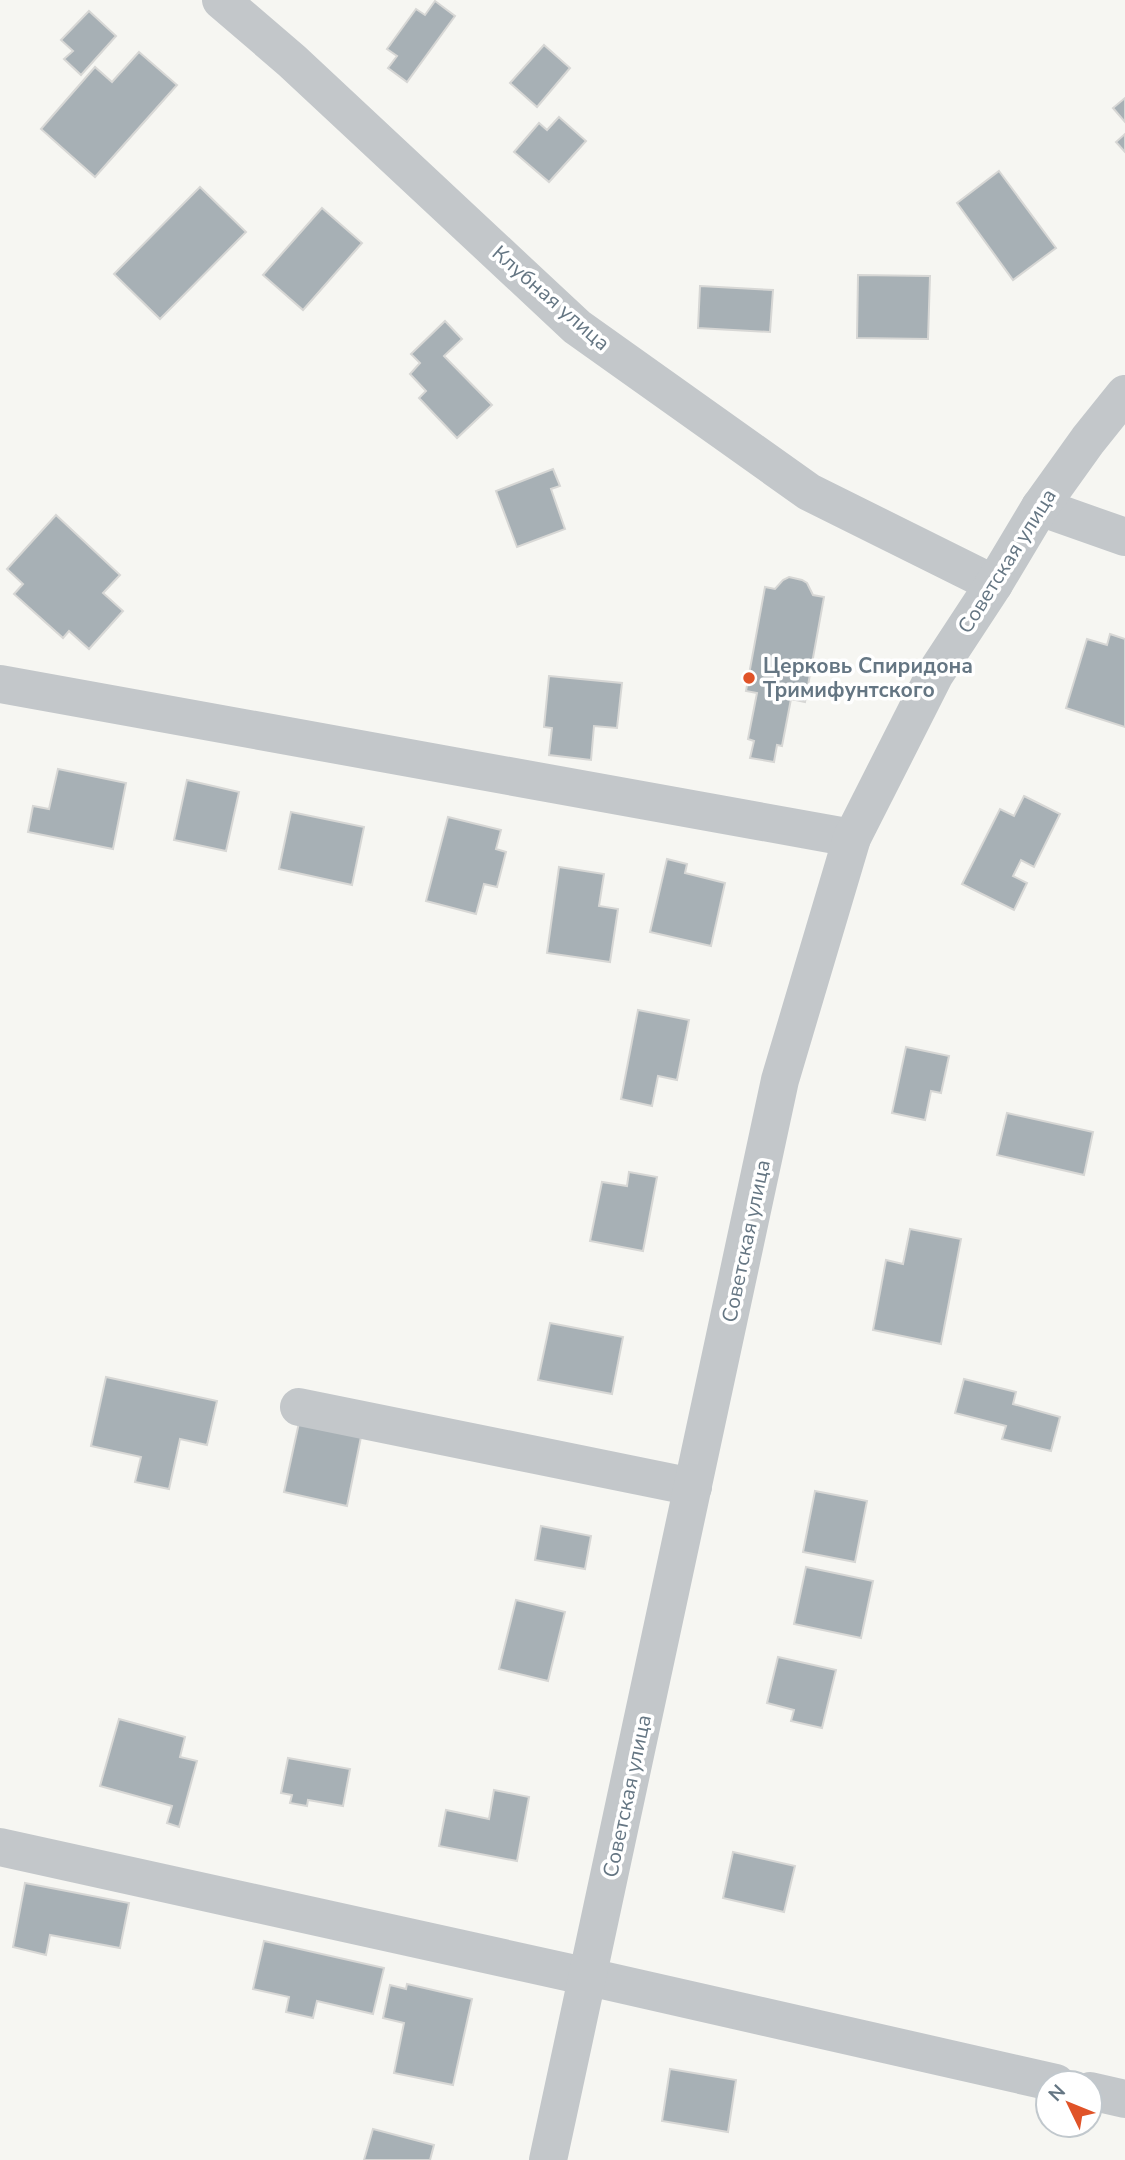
<svg xmlns="http://www.w3.org/2000/svg" width="1125" height="2160" font-family="'Nunito Sans',sans-serif">
<rect width="100%" height="100%" fill="#f6f6f2"/>
<g fill="#a7b0b5" stroke="#d7d7d5" stroke-width="2">
<polygon points="435,1 455,16 407,82 388,68 397,56 387,49 416,9 425,15"/>
<polygon points="89,11 116,36 81,75 64,59 73,51 61,40"/>
<polygon points="544,45 570,68 537,107 510,83"/>
<polygon points="139,52 177,85 95,177 41,129 95,67 112,82"/>
<polygon points="1125,98 1125,122 1113,108"/>
<polygon points="559,117 586,141 549,182 514,152 539,123 547,130"/>
<polygon points="1125,134 1125,152 1116,142"/>
<polygon points="999,171 1056,248 1013,280 957,203"/>
<polygon points="200,187 246,232 160,319 114,274"/>
<polygon points="322,208 362,243 303,310 263,275"/>
<polygon points="858,275 930,276 928,339 857,338"/>
<polygon points="700,286 773,290 770,332 698,328"/>
<polygon points="445,321 462,339 444,356 492,405 457,438 419,398 426,391 410,374 420,363 411,354"/>
<polygon points="553,469 560,486 551,489 565,529 517,547 496,491"/>
<polygon points="56,515 120,575 103,593 123,611 89,649 69,631 63,638 14,594 23,584 7,569"/>
<polygon points="789,577 802,580 807,583 813,595 824,597 805,702 791,699 782,746 777,745 774,762 750,758 754,741 748,739 757,693 746,691 765,587 775,589 783,580"/>
<polygon points="1110,634 1125,639 1125,727 1066,708 1087,639 1107,645"/>
<polygon points="549,676 622,683 617,728 594,726 591,760 549,755 552,728 544,727"/>
<polygon points="58,769 126,783 113,849 28,832 33,806 49,809"/>
<polygon points="187,780 239,792 226,851 174,840"/>
<polygon points="1024,796 1060,814 1034,867 1021,860 1013,876 1027,883 1014,910 962,884 1000,809 1014,816"/>
<polygon points="291,812 364,827 352,885 279,869"/>
<polygon points="448,817 501,830 496,849 506,852 497,887 484,884 476,914 426,901"/>
<polygon points="667,859 687,864 685,873 725,883 711,946 650,932"/>
<polygon points="559,867 604,874 599,906 618,909 610,962 547,953"/>
<polygon points="638,1010 689,1020 677,1080 658,1076 652,1106 621,1099"/>
<polygon points="906,1047 949,1056 941,1093 931,1091 925,1120 892,1113"/>
<polygon points="1007,1113 1093,1132 1084,1175 997,1155"/>
<polygon points="629,1172 657,1177 643,1251 590,1241 602,1182 627,1186"/>
<polygon points="910,1229 961,1239 941,1344 873,1330 886,1260 903,1264"/>
<polygon points="550,1323 623,1337 612,1394 538,1380"/>
<polygon points="106,1377 217,1401 207,1445 180,1439 169,1489 135,1482 141,1457 91,1446"/>
<polygon points="964,1379 1016,1392 1013,1404 1060,1417 1051,1451 1002,1439 1006,1426 955,1413"/>
<polygon points="300,1418 362,1432 347,1506 284,1492"/>
<polygon points="815,1491 867,1501 855,1562 803,1552"/>
<polygon points="541,1526 591,1536 585,1569 535,1560"/>
<polygon points="806,1567 873,1581 861,1638 794,1624"/>
<polygon points="516,1600 565,1612 548,1681 499,1669"/>
<polygon points="778,1657 836,1670 822,1728 791,1721 794,1710 767,1703"/>
<polygon points="119,1719 185,1737 180,1757 197,1761 179,1827 167,1823 172,1806 100,1786"/>
<polygon points="288,1758 350,1769 343,1806 308,1800 307,1806 290,1803 292,1795 281,1793"/>
<polygon points="494,1790 529,1797 517,1861 439,1846 446,1810 489,1819"/>
<polygon points="733,1852 795,1866 784,1912 723,1898"/>
<polygon points="25,1883 129,1903 120,1948 50,1935 46,1955 13,1947"/>
<polygon points="264,1941 384,1968 373,2014 317,2001 313,2018 286,2012 289,1997 253,1989"/>
<polygon points="407,1984 472,1999 453,2085 394,2073 404,2023 383,2018 390,1985 406,1989"/>
<polygon points="670,2069 736,2080 728,2132 662,2121"/>
<polygon points="373,2129 434,2145 430,2160 364,2160"/>
</g>
<g fill="none" stroke-linecap="round" stroke-linejoin="round">
<g stroke="#c3c7ca" stroke-width="38">
<polyline points="221,0 292,61 577,327 809,492 994,584"/>
<polyline points="1040,507 1125,537"/>
<polyline points="0,684 852,838"/>
<polyline points="299,1407 693,1487"/>
<polyline points="0,1847 589,1977 1056,2083"/>
<polyline points="1090,2091 1125,2099"/>
<polyline points="548,2160 780,1080 852,838 935,674 994,584 1040,507 1088,440 1125,394"/>
</g>
</g>
<circle fill="#e05328" stroke="#fff" stroke-width="2.5" cx="749" cy="678" r="7"/>
<g text-anchor="middle" dominant-baseline="central" stroke-width="7" stroke-linejoin="round" paint-order="stroke">
<g font-size="21" fill="#657683" stroke="#fff">
<text transform="translate(551 298) rotate(41)">Клубная улица</text>
<text transform="translate(1007 561) rotate(-58)">Советская улица</text>
<text transform="translate(746 1241) rotate(-78)">Советская улица</text>
<text transform="translate(627 1796) rotate(-78)">Советская улица</text>
</g>
<g font-size="21" font-weight="bold" fill="#657683" stroke="#fff" text-anchor="start">
<text x="763" y="666">Церковь Спиридона<tspan x="763" dy="24">Тримифунтского</tspan></text>
</g>
</g>
<g transform="translate(1069 2104) rotate(313)"><circle r="33" fill="#ffffff" stroke="#c1c8cd" stroke-width="2"/>
<path d="M0-5L12 26L0 18L-12 26Z" fill="#e05328"/>
<text y="-10" font-size="19" font-weight="bold" text-anchor="middle" fill="#657683">N</text>
</g>
</svg>
